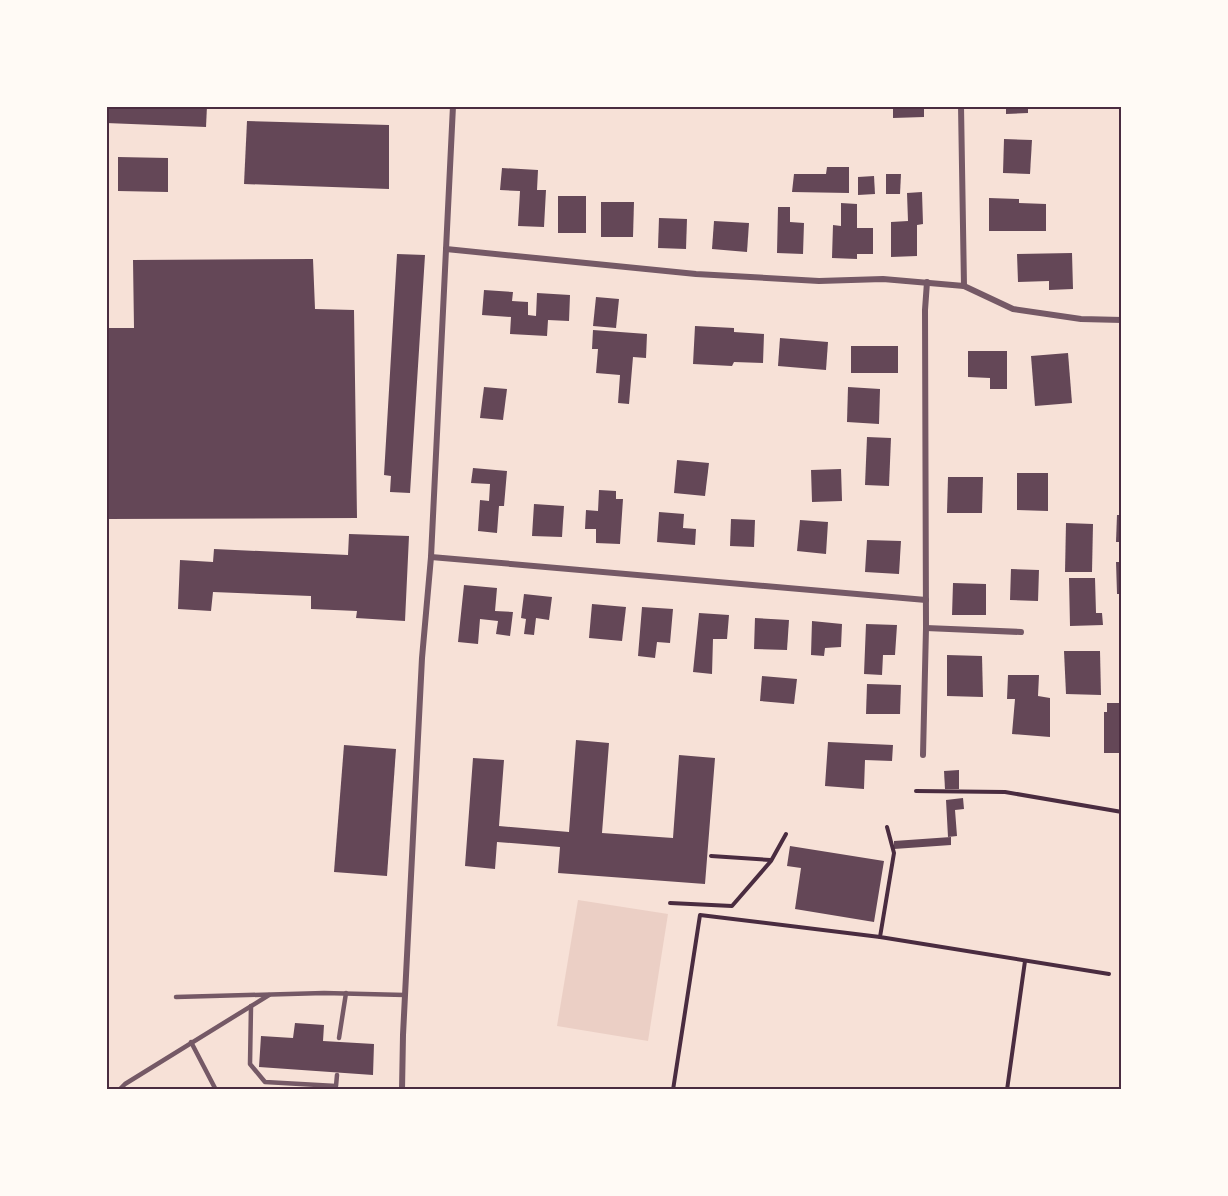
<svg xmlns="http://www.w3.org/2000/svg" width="1228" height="1196" font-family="'Exo 2',sans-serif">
<rect width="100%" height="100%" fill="#f7e1d7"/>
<polygon fill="#ebcfc5" points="578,900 668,914 648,1041 557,1026"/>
<g fill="#644757">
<polygon points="106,106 207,106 206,127 106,123"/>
<polygon points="893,106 924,106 924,117 893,118"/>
<polygon points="1006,106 1028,106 1028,113 1006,114"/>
<polygon points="247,121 389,125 389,189 244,184"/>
<polygon points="1004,139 1032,140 1030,174 1003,173"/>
<polygon points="118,157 168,158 168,192 118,191"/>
<polygon points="827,167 849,167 849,193 792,192 794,174 826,174"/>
<polygon points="502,168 538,170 537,190 546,190 544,227 518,226 520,191 500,190"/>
<polygon points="886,174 901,174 900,194 886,194"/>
<polygon points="874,176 875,194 858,195 858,177"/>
<polygon points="922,192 923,224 917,225 917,256 891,257 891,222 908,221 907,193"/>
<rect x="558" y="196" width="28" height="37"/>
<polygon points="989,198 1019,199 1019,203 1046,204 1046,231 989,231"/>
<polygon points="601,202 634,202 633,237 601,237"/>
<polygon points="841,203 857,204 857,228 873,228 873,254 857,254 857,259 832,258 833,225 841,226"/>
<polygon points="778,207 790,207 790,222 804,223 803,254 777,253"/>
<polygon points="659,218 687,219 686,249 658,248"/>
<polygon points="714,221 749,223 747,252 712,249"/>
<polygon points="1072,253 1073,289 1049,290 1049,281 1018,282 1017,254"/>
<polygon points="397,254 425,255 410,493 390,492 391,476 384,475"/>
<polygon points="313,259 315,309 354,310 357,518 106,519 106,328 134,328 133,260"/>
<polygon points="484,290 513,292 512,301 528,302 528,315 536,316 537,293 570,295 569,321 548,320 547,336 510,334 511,317 482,315"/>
<polygon points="596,297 619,299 616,328 593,326"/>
<polygon points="695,326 734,328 734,332 764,334 763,363 734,362 732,366 693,364"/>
<polygon points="593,330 647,334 646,358 633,357 629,404 618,403 620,375 596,373 598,349 592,349"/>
<polygon points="780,338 828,342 826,370 778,366"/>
<rect x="851" y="346" width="47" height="27"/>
<polygon points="968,351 1007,351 1007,389 990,389 990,378 968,377"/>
<polygon points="1068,353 1072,403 1035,406 1031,356"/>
<polygon points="484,387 507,389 503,420 480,418"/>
<polygon points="848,387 880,389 879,424 847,422"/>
<polygon points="867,437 891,438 889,486 865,485"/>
<polygon points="677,460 709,463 705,496 674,493"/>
<polygon points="473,468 507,471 504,506 499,506 497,533 478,531 480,500 489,501 490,484 471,483"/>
<polygon points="841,469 842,501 812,502 811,470"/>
<polygon points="1017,473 1048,473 1048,511 1017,510"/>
<polygon points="948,477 983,477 982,513 947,513"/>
<polygon points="599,490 616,491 616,499 623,499 620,544 596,543 596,529 585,529 586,510 598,511"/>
<polygon points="534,504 564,506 562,537 532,536"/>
<polygon points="659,512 684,514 683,528 696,529 695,545 657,542"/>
<polygon points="1117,515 1122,515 1122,542 1116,542"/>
<polygon points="731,519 755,520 754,547 730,546"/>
<polygon points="800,520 828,522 826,554 797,551"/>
<polygon points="1066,523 1093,524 1092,572 1065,572"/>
<polygon points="349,534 409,536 405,621 356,618 357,611 311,609 311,596 213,592 211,611 178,609 180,560 213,562 214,549 348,555"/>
<polygon points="867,540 901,541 899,574 865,572"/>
<polygon points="1116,562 1122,562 1122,594 1117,594"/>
<polygon points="1011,569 1039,570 1038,601 1010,600"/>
<polygon points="1069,578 1095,578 1096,613 1102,613 1103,625 1070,626"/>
<polygon points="953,583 986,584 986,615 952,615"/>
<polygon points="464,585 497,588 495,611 513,612 510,636 496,634 498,621 480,619 478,644 458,642"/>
<polygon points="524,594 552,597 549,620 536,618 534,635 524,634 526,619 521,618"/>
<polygon points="592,604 626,607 622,641 589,638"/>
<polygon points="642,607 673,609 670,643 657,642 655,658 638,656"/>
<polygon points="699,613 729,615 727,639 713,639 712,674 693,672"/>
<polygon points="755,618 789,620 787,650 754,649"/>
<polygon points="812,621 842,624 841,647 825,648 824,656 811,655"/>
<polygon points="866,624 897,625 895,655 883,655 882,675 864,674"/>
<polygon points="1064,651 1100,651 1101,695 1066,694"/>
<polygon points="947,655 982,656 983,697 947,696"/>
<polygon points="1008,675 1039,675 1038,696 1050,698 1050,737 1012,734 1015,699 1007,699"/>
<polygon points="762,676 797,679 794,704 760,701"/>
<polygon points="867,684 901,685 900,714 866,714"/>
<polygon points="1119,698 1122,698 1122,753 1104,753 1104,712 1107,712 1107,703 1119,703"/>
<polygon points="576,740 609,743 602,833 673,838 679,755 715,758 705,884 558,873 560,847 497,842 495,869 465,866 473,758 504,760 499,826 569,832"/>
<polygon points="828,742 893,745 892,761 865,760 864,789 825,786"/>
<polygon points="344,745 396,749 387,876 334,872"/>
<polygon points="959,770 959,789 945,789 944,771"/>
<polygon points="963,798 964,809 955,810 957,836 948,837 946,800"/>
<polygon points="951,837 951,845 894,849 894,841"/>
<polygon points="790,846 884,861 874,922 795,909 801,868 787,866"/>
<polygon points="295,1023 324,1025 323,1041 374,1044 373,1075 259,1067 261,1036 293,1038"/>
</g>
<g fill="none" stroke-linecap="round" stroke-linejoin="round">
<g stroke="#4a2c40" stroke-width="4">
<polyline points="916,791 1005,792 1122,812"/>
<polyline points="887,827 894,853 880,937 1109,974"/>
<polyline points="711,856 770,860"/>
<polyline points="670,903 732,906 771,861 786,834"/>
<polyline points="673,1090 700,915 880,937"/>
<polyline points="1007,1090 1025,961"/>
</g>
<g stroke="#755966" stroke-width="4.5">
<polyline points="176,997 324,993 405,995"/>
<polyline points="251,1006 250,1064 265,1082 336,1086 337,1075"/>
<polyline points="339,1038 346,993"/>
<polyline points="191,1042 216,1090"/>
<polyline points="119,1090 125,1084 269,995"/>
</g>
<g stroke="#755966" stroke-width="6">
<polyline points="961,106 964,286"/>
<polyline points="446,249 696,274 819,281 883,279 964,286 1013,309 1081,319 1122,320"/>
<polyline points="431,557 926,600"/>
<polyline points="926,628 1021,632"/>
<polyline points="923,755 926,628 925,310 927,282"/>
<polyline points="402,1090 403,1035 422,658 431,557 453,106"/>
</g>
</g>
<rect width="1228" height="1196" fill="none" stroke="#fffaf5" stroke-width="216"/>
<rect x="108" y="108" width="1012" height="980" fill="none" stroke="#4a2c40" stroke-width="2"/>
</svg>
